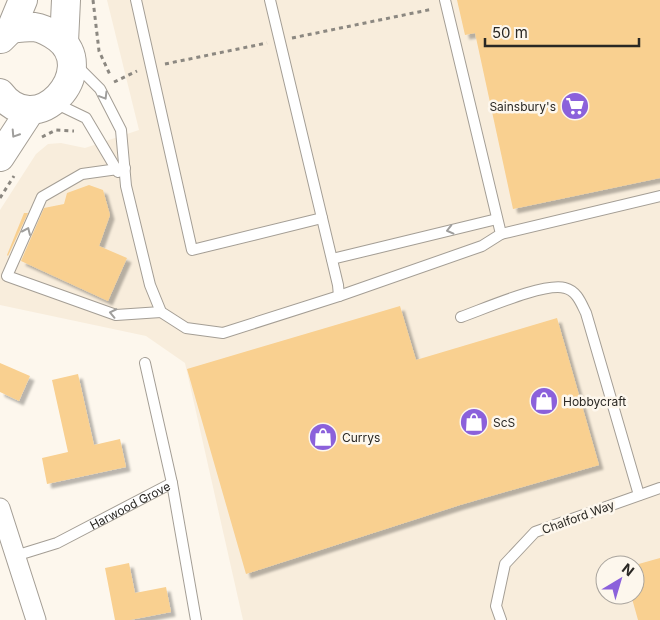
<svg xmlns="http://www.w3.org/2000/svg" width="660" height="620" font-family="Inter,sans-serif">
<defs>
<filter id="shadow"><feDropShadow dx="4.5" dy="4.5" stdDeviation="1" flood-color="#0004"/></filter>
</defs>
<rect width="100%" height="100%" fill="#fdf7ed"/>
<path fill="#f8eddc" fill-rule="evenodd" d="M107,0H660V620H243L185,363L146,336L0,305V210L36,154L48,144L61,143L85,148L139,130ZM605,565H635V595H605Z"/>
<g fill="#f9d090" filter="url(#shadow)">
<polygon points="457,0 660,0 660,178 513,209 475,33 465,35"/>
<polygon points="89,185 103,190 110,215 99,246 127,258 108,301 21,261 44,208 64,204 67,193"/>
<polygon points="24,213 28,213 8,256 7,255"/>
<polygon points="400,306 416,360 557,318 599,465 460,505 246,574 187,369"/>
<polygon points="0,363 30,376 19,401 0,392"/>
<polygon points="78,374 94,445 120,439 126,467 47,484 42,458 68,452 52,380"/>
<polygon points="660,558 660,620 638,620 631,595 635,595 635,565"/>
<polygon points="129,563 135,593 166,587 171,612 130,620 115,620 105,568"/>
</g>
<g fill="none" stroke-linecap="round" stroke-linejoin="round">
<defs>
<g id="service">
<polyline points="136,0 192,250 322,218"/>
<polyline points="270,0 338,285 339,296"/>
<polyline points="76,65 100,89 121,130 126,186 150,285 161,312 186,328 223,333 339,296 482,246 501,234 445,0"/>
<polyline points="54,106 59,105 86,118 118,172"/>
<polyline points="125,168 82,174 42,197 7,276 116,315 161,312"/>
<polyline points="501,234 660,196"/>
<polyline points="332,259 497,219"/>
<path d="M461,317C484,309 545,282 565,288C577,291 581,303 586,313L639,495"/>
<polyline points="145,363 172,483 196,620"/>
<path id="s1" d="M15,556L57,543L172,483"/>
<polyline points="501,620 496,606 505,564 535,532 660,488"/>
</g>
<polyline id="minor" points="0,508 36,620"/>
<g id="trunk">
<polyline points="1,39 11,29 23,0"/>
<polyline points="64,42 66,0"/>
<path d="M0,93C37,143 100,70 58,38C51,33 43,28 34,27C27,27 18,28 11,29"/>
<polyline points="0,157 30,111"/>
</g>
</defs>
<use href="#service" stroke="#a49e95" stroke-width="12"/>
<use href="#minor" stroke="#a49e95" stroke-width="21"/>
<use href="#trunk" stroke="#a49e95" stroke-width="30"/>
<g stroke="#8c8881" stroke-width="3" stroke-dasharray="4 4" stroke-linecap="butt">
<polyline points="93,0 99,51 111,77"/>
<polyline points="292,38 433,9"/>
<polyline points="165,64 267,43"/>
<polyline points="114,82 137,71"/>
<polyline points="42,137 56,130 74,131"/>
<polyline points="0,198 14,176"/>
</g>
<use href="#service" stroke="#fff" stroke-width="10"/>
<use href="#minor" stroke="#fff" stroke-width="19"/>
<use href="#trunk" stroke="#fff" stroke-width="28"/>
</g>
<defs><path id="oneway-chevron" d="M-2-3.5L2.5 0L-2 3.5" fill="none" stroke-width="1.6" stroke-linecap="round" stroke-linejoin="round" transform="scale(1.25)"/></defs>
<g stroke="#9f9e9c">
<use href="#oneway-chevron" transform="translate(104 96) rotate(59)"/>
<use href="#oneway-chevron" transform="translate(15 134) rotate(123)"/>
<use href="#oneway-chevron" transform="translate(450 230) rotate(166)"/>
<use href="#oneway-chevron" transform="translate(27 231) rotate(-66)"/>
<use href="#oneway-chevron" transform="translate(113 313) rotate(-168)"/>
</g>
<defs>
<symbol id="supermarket-disc" viewBox="-11 -11 22 22"><circle r="9.5" fill="#8b61db" stroke="#fdf7ed"/><path d="M-6-5.5h2.5l.6 2H6L4.5 2H-2.5L-4.4-4H-6ZM-1.5 3.2a1.3 1.3 0 1 0 .1 0ZM3 3.2a1.3 1.3 0 1 0 .1 0Z" fill="#fff"/></symbol>
<symbol id="shop-disc" viewBox="-11 -11 22 22"><circle r="9.5" fill="#8b61db" stroke="#fdf7ed"/><path d="M-5-2.5h2.3a2.7 3.5 0 0 1 5.4 0H5L5.5 6h-11ZM-1.5-2.5h3a1.5 2.3 0 0 0-3 0Z" fill="#fff"/></symbol>
</defs>
<g fill-rule="evenodd">
<use href="#supermarket-disc" x="559" y="90" width="32" height="32"/>
<use href="#shop-disc" x="528" y="385" width="32" height="32"/>
<use href="#shop-disc" x="458" y="406" width="32" height="32"/>
<use href="#shop-disc" x="307" y="421" width="32" height="32"/>
</g>
<g text-anchor="middle" dominant-baseline="central" stroke-width="5" stroke-linejoin="round" paint-order="stroke">
<g font-size="12" fill="#2a2824" stroke="#fdf7ed" text-anchor="start">
<text x="556" y="106" text-anchor="end">Sainsbury's</text>
<text x="563" y="401">Hobbycraft</text>
<text x="493" y="422">ScS</text>
<text x="342" y="437">Currys</text>
</g>
<g font-size="12" fill="#2a2824" stroke="#fdf7ed">
<text stroke="none"><textPath href="#s1" startOffset="126">Harwood Grove</textPath></text>
<text transform="translate(578 517) rotate(-20)">Chalford Way</text>
</g>
</g>
<g transform="translate(620 580) rotate(38)"><circle r="24" fill="#fdf7ed" stroke="#a9a49d"/>
<path d="M0-4L9 19L0 12L-9 19Z" fill="#8b61db"/>
<text y="-8" font-size="14" font-weight="bold" text-anchor="middle" fill="#2a2824">N</text>
</g>
<path d="M485 38v8h154v-8" fill="none" stroke="#2a2824" stroke-width="2.5"/>
<text x="492" y="38" font-size="15" fill="#2a2824" stroke="#fdf7ed" stroke-width="4" paint-order="stroke">50 m</text>
</svg>
